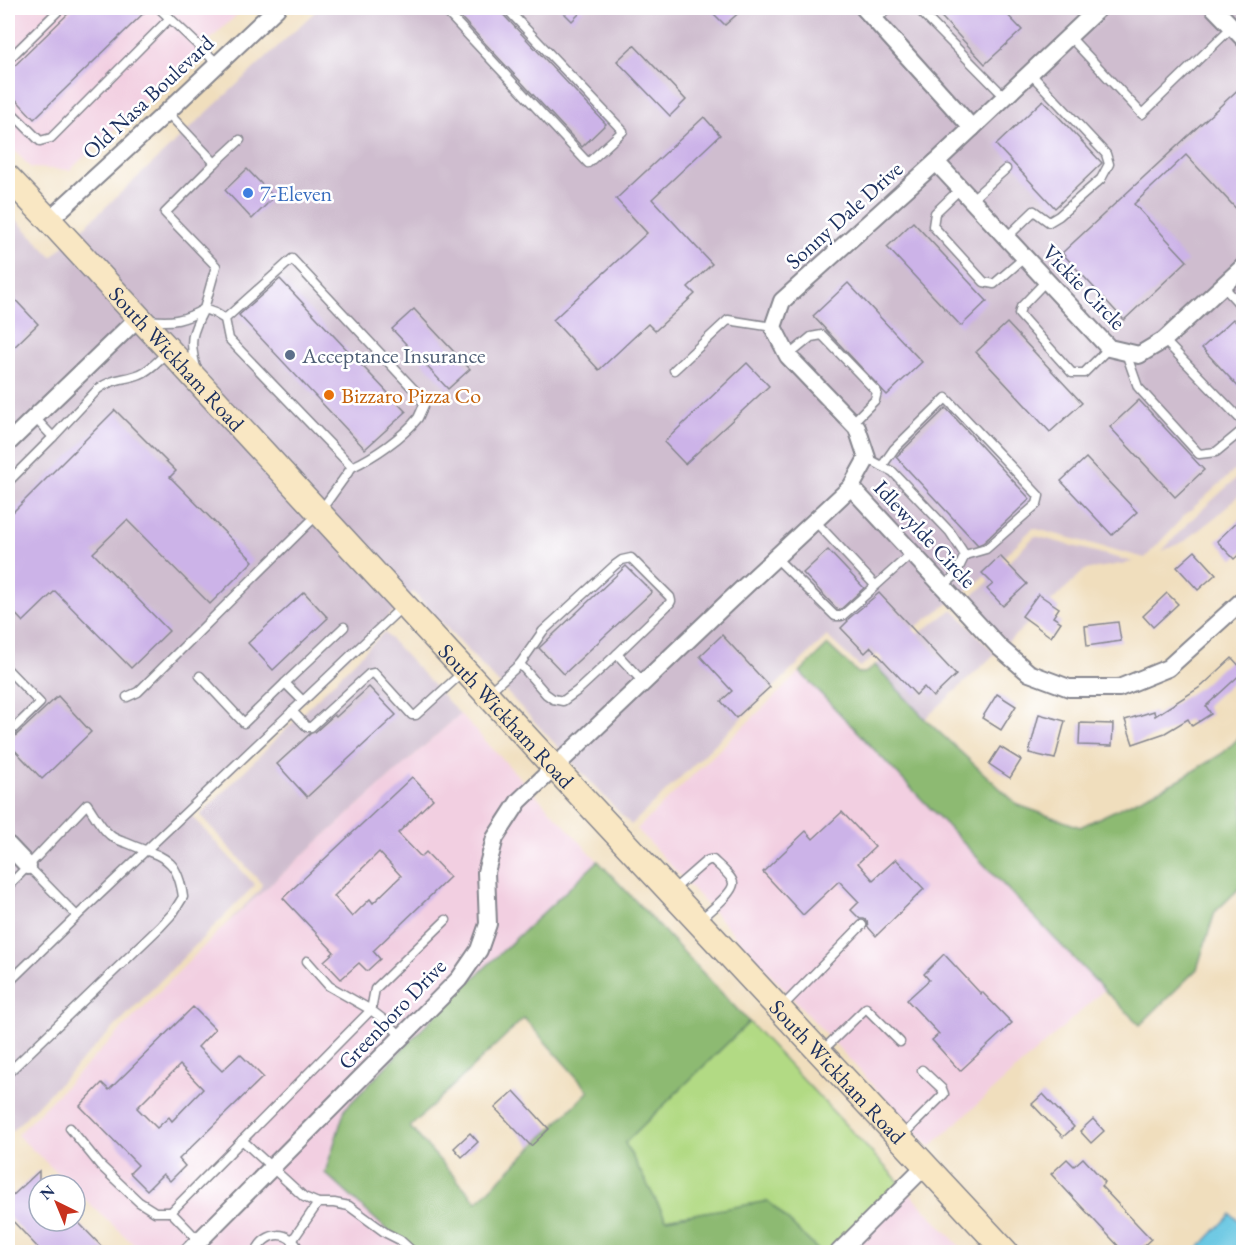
<svg xmlns="http://www.w3.org/2000/svg" width="1251" height="1260" font-family="'EB Garamond',serif">
<rect width="100%" height="100%" fill="#fff"/>
<filter id="ink" filterUnits="userSpaceOnUse"><feTurbulence type="fractalNoise" baseFrequency=".0167" numOctaves="2"/><feDisplacementMap in="SourceGraphic" scale="12" xChannelSelector="R" yChannelSelector="G"/><feConvolveMatrix kernelMatrix="1 2 1 2 8 2 1 2 1" color-interpolation-filters="sRGB"/></filter>
<filter id="wash" filterUnits="userSpaceOnUse"><feTurbulence type="fractalNoise" baseFrequency=".008" numOctaves="4" result="noise"/><feDisplacementMap in="SourceGraphic" scale="24" xChannelSelector="R" yChannelSelector="G"/><feGaussianBlur stdDeviation="1.35" result="paint"/><feColorMatrix in="noise" values="0 0 0 0 0 0 0 0 0 0 0 0 0 0 0 0 0 1.4 0 .05"/><feComposite in="paint" operator="in"/></filter>
<g filter="url(#wash)">
<rect width="100%" height="100%" fill="#f0debd"/>
<g fill="#f2cfe1">
<polygon points="8,8 238,8 241,11 70,170 31,168 8,144"/>
<polygon points="800,672 1104,990 930,1147 637,829"/>
<polygon points="460,714 598,861 441,1009 345,1109 411,1252 142,1252 75,1190 75,1185 70,1185 17,1135 223,927"/>
<polygon points="904,1187 965,1252 836,1252"/>
</g>
<g fill="#cfbdcf">
<polygon points="319,8 1243,8 1243,463 1185,515 1145,558 1033,528 978,582 860,667 827,636 631,825 413,592 190,814 255,885 9,1134 8,211 52,257"/>
<polygon points="1243,472 1243,491 1219,514 1185,541 1162,551 1191,520"/>
<polygon points="1035,536 1133,562 1085,570 1007,643 966,600 983,587"/>
<polygon points="953,609 995,654 925,719 875,665"/>
<polygon points="384,632 460,714 223,927 260,890 262,884 200,815"/>
</g>
<polygon fill="#b2da84" stroke="#668471" stroke-width="1.5" points="749,1022 904,1187 836,1252 820,1252 768,1202 666,1219 624,1143"/>
<g fill="#8dba72" stroke="#547468" stroke-width="1.5" fill-rule="evenodd">
<polygon points="828,645 858,673 865,673 875,665 925,719 1018,805 1080,827 1175,782 1223,753 1243,734 1243,885 1215,912 1197,969 1140,1025 1104,990 800,672"/>
<path d="M598,861L749,1022L625,1143L666,1219L768,1201L820,1252H411L325,1173L345,1109L441,1009ZM524,1018L589,1091L477,1202L410,1127Z"/>
</g>
<polygon fill="#63c5e1" stroke="#3f7aa0" stroke-width="1.5" points="1231,1214 1243,1225 1243,1252 1195,1252"/>
<g id="blocks">
<g fill="#ccb3e8" fill-rule="evenodd">
<polygon points="74,8 149,8 34,119 8,91 8,72"/>
<polygon points="452,8 497,8 606,124 582,147"/>
<polygon points="559,8 585,8 572,21"/>
<polygon points="708,8 744,8 725,25"/>
<polygon points="933,8 1001,8 1022,30 985,64"/>
<polygon points="634,45 686,100 670,116 617,61"/>
<polygon points="1244,84 1244,217 1186,155 1134,204 1187,261 1124,320 1062,253"/>
<polygon points="1043,100 1102,163 1055,208 996,145"/>
<polygon points="704,117 720,135 652,199 712,264 688,287 695,294 655,331 648,324 599,370 553,320 647,233 616,199"/>
<polygon points="247,169 274,197 252,219 225,190"/>
<polygon points="913,222 987,301 961,326 887,247"/>
<polygon points="280,279 406,412 365,449 239,315"/>
<polygon points="848,283 922,362 887,395 813,316"/>
<polygon points="8,292 38,324 8,353"/>
<polygon points="414,309 470,369 448,389 392,329"/>
<polygon points="1233,319 1244,330 1244,393 1202,348"/>
<polygon points="1007,323 1082,403 1050,432 976,352"/>
<polygon points="747,363 769,386 685,464 664,442"/>
<polygon points="1139,400 1204,470 1175,497 1110,427"/>
<polygon points="946,408 1030,499 983,543 978,545 896,457"/>
<polygon points="115,410 176,471 170,477 253,561 210,604 127,520 93,553 169,631 131,668 55,591 23,622 8,606 8,517"/>
<polygon points="1086,458 1137,512 1112,535 1061,481"/>
<polygon points="1244,515 1244,550 1234,559 1217,541"/>
<polygon points="828,550 864,588 840,610 838,610 803,573"/>
<polygon points="1195,551 1216,574 1198,590 1177,567"/>
<polygon points="1000,556 1027,584 1003,606 987,589 993,584 982,573"/>
<polygon points="626,566 652,592 564,674 539,648"/>
<polygon points="304,592 328,618 273,670 248,643"/>
<polygon points="879,593 956,675 933,697 924,687 916,695 871,647 865,653 841,628 848,621 847,620"/>
<polygon points="1167,593 1178,604 1153,627 1143,616"/>
<polygon points="1038,594 1059,608 1053,617 1061,622 1051,637 1022,616"/>
<polygon points="1118,622 1121,641 1087,646 1085,626"/>
<polygon points="722,635 770,687 736,718 721,701 732,691 700,656"/>
<polygon points="1232,658 1244,671 1206,706 1211,714 1192,726 1188,719 1165,733 1133,744 1125,720 1154,711 1155,716 1202,686"/>
<polygon points="369,687 396,715 307,797 277,764 311,733 315,732 334,715 336,717"/>
<polygon points="997,694 1016,706 1001,730 982,718"/>
<polygon points="58,696 91,732 42,779 8,743"/>
<polygon points="1039,714 1065,721 1055,759 1029,753"/>
<polygon points="1080,723 1113,724 1112,746 1079,745"/>
<polygon points="1000,747 1021,760 1010,778 989,764"/>
<path d="M412,777L433,799L398,833L421,857L426,852L450,877L373,951L380,959L367,971L359,963L341,979L324,961L334,952L283,898ZM379,852L401,876L373,903L370,899L352,917L334,896Z"/>
<polygon points="842,812 875,847 858,863 873,880 896,859 924,889 876,936 868,927 867,921 864,919 860,919 851,910 859,902 839,881 803,915 763,872 806,831 813,839"/>
<polygon points="944,954 981,994 982,992 1012,1023 960,1071 932,1040 939,1034 907,1000 929,980 924,974"/>
<path d="M193,1007L215,1029L198,1047L222,1071L240,1054L263,1077L179,1159L185,1166L170,1181L163,1174L147,1190L130,1173L138,1165L80,1106L102,1083L109,1090ZM180,1065L203,1089L172,1121L169,1117L157,1128L137,1108Z"/>
<polygon points="514,1091 549,1129 531,1146 495,1108"/>
<polygon points="1043,1094 1074,1127 1063,1137 1032,1104"/>
<polygon points="1093,1119 1104,1131 1091,1143 1080,1131"/>
<polygon points="470,1133 478,1142 462,1157 454,1148"/>
<polygon points="1083,1158 1105,1182 1101,1186 1151,1239 1137,1252 1124,1252 1051,1174 1067,1159 1074,1166"/>
<polygon points="39,1171 39,1221 77,1221 107,1252 42,1252 8,1216 8,1200"/>
</g>
</g>
</g>
<g filter="url(#ink)">
<use href="#blocks" fill-opacity="0" stroke="#86868e" stroke-width="1.5"/>
<g fill="none" stroke-linecap="round" stroke-linejoin="round">
<defs>
<g id="service">
<polyline points="159,8 218,64"/>
<polyline points="443,8 588,163 623,131 506,8"/>
<polyline points="917,8 1005,97"/>
<polyline points="875,20 889,8"/>
<polyline points="1069,36 1142,114 1232,27"/>
<polyline points="8,60 61,8"/>
<polyline points="8,109 40,141 51,138 170,18"/>
<polyline points="167,112 215,163 165,213 216,266 204,309 215,313 225,319"/>
<polyline points="215,163 240,140"/>
<polyline points="960,189 935,213 933,226 984,282 994,284 1024,258"/>
<polyline points="971,200 1006,169"/>
<polyline points="1006,238 1034,211 1049,222 1059,216 1101,179 1109,164 1106,154 1030,73"/>
<polyline points="1046,281 1021,307 1019,314 1072,373 1084,373 1109,348"/>
<polyline points="1222,285 1244,309"/>
<path d="M150,320C172,323 185,320 204,309C191,334 189,341 196,368"/>
<polyline points="1164,340 1244,423"/>
<polyline points="1126,353 1138,387 1199,454 1216,452 1244,429"/>
<polyline points="788,356 811,337 822,335 877,392 875,400 852,423"/>
<polyline points="674,370 728,320 773,327"/>
<path d="M53,437L98,389C113,378 125,380 140,374C151,370 159,359 168,352"/>
<polyline points="867,458 893,472 950,532 965,555 955,576 943,586"/>
<polyline points="882,466 894,449 946,398 1039,496 1037,504 986,549 965,555"/>
<polyline points="8,482 53,437 34,417"/>
<polyline points="815,521 875,585"/>
<polyline points="775,557 835,616 842,616 912,553"/>
<polyline points="520,664 543,631 615,565 622,560 631,558 670,597 671,601 670,603 617,654"/>
<polyline points="8,670 40,703 8,734"/>
<polyline points="200,676 244,723 285,683"/>
<polyline points="489,692 520,664 546,694 553,699 563,701 577,691 617,654 643,682"/>
<path d="M127,697L138,692L319,513L352,467L229,339L225,319L292,259L420,396L424,405C422,409 420,414 418,418C403,437 374,457 352,467"/>
<polyline points="303,701 285,683 344,627"/>
<polyline points="292,711 307,727 311,727 369,674 374,673 412,715 416,715 463,672"/>
<polyline points="8,886 28,866"/>
<path d="M673,890L705,862L709,860H713C718,865 732,876 733,883C734,892 708,913 701,919"/>
<polyline points="307,961 329,986 371,1010 388,1023 402,1037"/>
<polyline points="8,983 77,916 404,605"/>
<polyline points="780,1009 862,925"/>
<polyline points="822,1051 866,1008 900,1042"/>
<path d="M8,1073L160,927L173,913L183,897C177,854 161,858 127,843C121,841 114,839 110,835C101,828 94,814 87,804L28,866L77,916"/>
<polyline points="70,1128 100,1165 139,1202 155,1212 171,1212"/>
<polyline points="900,1138 944,1094 942,1089 922,1070"/>
<polyline points="242,1140 304,1197 318,1203 334,1203 349,1206 386,1233 400,1240 413,1252"/>
<polyline points="199,1241 171,1212 371,1010 375,989 446,920"/>
<polyline points="292,1241 318,1203"/>
<path d="M256,1252C265,1230 291,1229 300,1252"/>
</g>
<g id="minor">
<polyline points="864,8 972,128"/>
<polyline points="1214,8 1244,39"/>
<polyline points="936,162 1109,348 1139,355 1164,340 1244,266"/>
<polyline points="49,220 167,112 277,8"/>
<polyline points="8,443 139,317"/>
<polyline points="851,487 1000,648 1029,673 1069,688 1119,688 1168,668 1244,599"/>
<polyline points="8,845 28,866"/>
<polyline points="188,1252 459,979 479,950 488,924 486,872 495,838 519,801 727,603 851,487 867,458 857,428 788,356 773,327 782,301 936,162 1099,8"/>
<polyline points="839,1252 925,1166"/>
</g>
<g id="secondary">
<path id="s1" d="M8,177L49,220L554,767L1006,1252"/>
</g>
</defs>
<use href="#service" stroke="#86868e" stroke-width="11"/>
<use href="#minor" stroke="#86868e" stroke-width="20"/>
<use href="#secondary" stroke="#86868e" stroke-width="27"/>
<use href="#service" stroke="#fff" stroke-width="8"/>
<use href="#minor" stroke="#fff" stroke-width="16"/>
<use href="#secondary" stroke="#f9e7c3" stroke-width="24"/>
</g>
</g>
<circle fill="#3f7fe0" stroke="#fff" stroke-width="2" cx="248" cy="193" r="6"/>
<circle fill="#5c6f8a" stroke="#fff" stroke-width="2" cx="290" cy="355" r="6"/>
<circle fill="#e8710a" stroke="#fff" stroke-width="2" cx="329" cy="395" r="6"/>
<g text-anchor="middle" dominant-baseline="central" stroke-width="5" stroke-linejoin="round" paint-order="stroke">
<g font-size="22" fill="#1b2f5e" stroke="#fff">
<text transform="translate(148 97) rotate(-43)">Old Nasa Boulevard</text>
<text transform="translate(844 215) rotate(-42)">Sonny Dale Drive</text>
<text transform="translate(1084 287) rotate(46)">Vickie Circle</text>
<text stroke="none"><textPath href="#s1" startOffset="248">South Wickham Road</textPath></text>
<text transform="translate(925 534) rotate(47)">Idlewylde Circle</text>
<text stroke="none"><textPath href="#s1" startOffset="734">South Wickham Road</textPath></text>
<text transform="translate(392 1014) rotate(-46)">Greenboro Drive</text>
<text stroke="none"><textPath href="#s1" startOffset="1220">South Wickham Road</textPath></text>
</g>
<g font-size="22" fill="#366cbe" stroke="#fff" text-anchor="start">
<text x="260" y="193">7-Eleven</text>
</g>
<g font-size="22" fill="#4e5e75" stroke="#fff" text-anchor="start">
<text x="302" y="355">Acceptance Insurance</text>
</g>
<g font-size="22" fill="#c56008" stroke="#fff" text-anchor="start">
<text x="341" y="395">Bizzaro Pizza Co</text>
</g>
</g>
<rect width="1251" height="1260" fill="none" stroke="#fff" stroke-width="30"/>
<g transform="translate(57 1203) rotate(317)"><circle r="28" fill="#ffffff" stroke="#a4acbf" stroke-width="1.5"/>
<path d="M0-4.5L10 22L0 15L-10 22Z" fill="#c8321e"/>
<text y="-9" font-size="16" font-weight="bold" text-anchor="middle" fill="#1b2f5e">N</text>
</g>
</svg>
